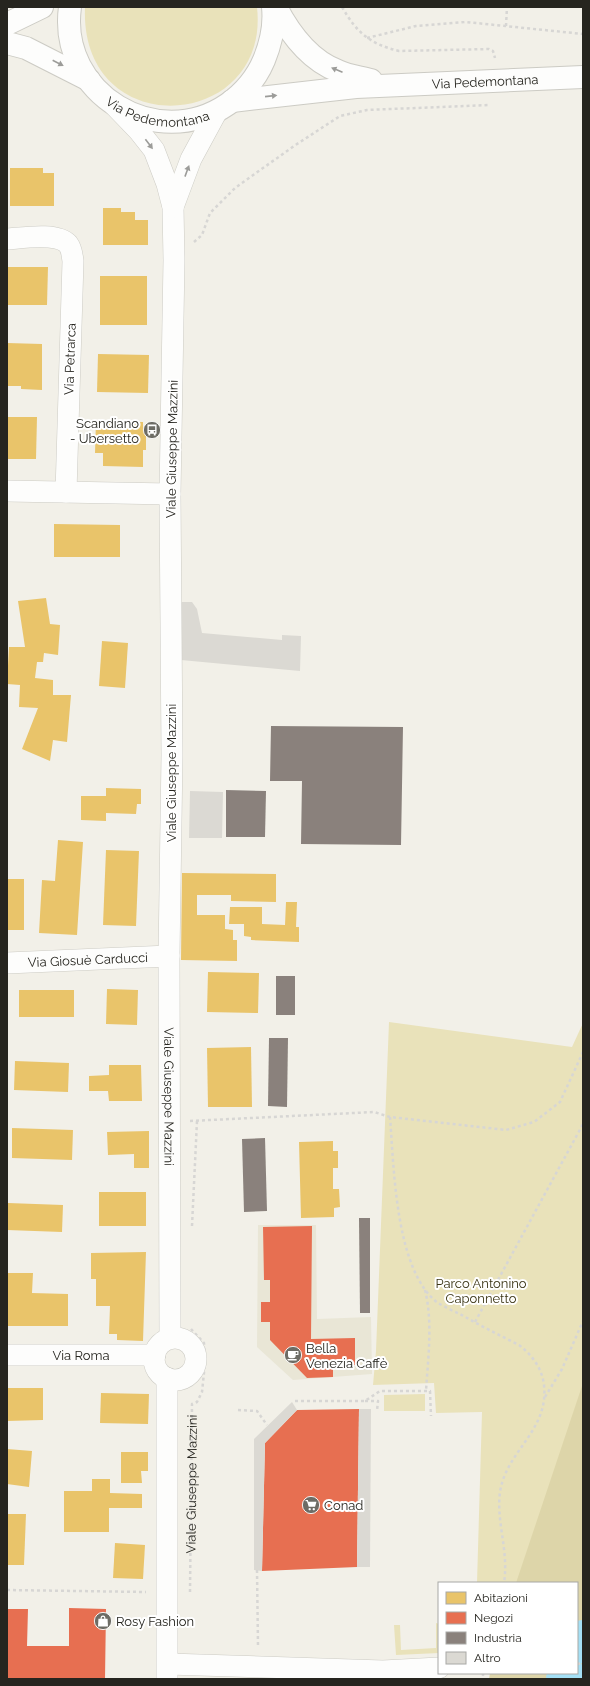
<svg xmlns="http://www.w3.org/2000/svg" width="590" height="1686" font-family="Raleway,sans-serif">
<rect width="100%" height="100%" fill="#f2f0e8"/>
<polygon fill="#e9e6d6" points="258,1225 316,1225 317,1319 371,1317 372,1374 293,1380 257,1347"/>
<g fill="#e9e2ba">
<path d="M85,7H257C271,132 79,145 85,7Z"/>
<polygon points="389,1022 572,1047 583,1023 583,1387 518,1583 477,1583 482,1412 436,1413 434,1383 373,1385 376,1351"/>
<polygon points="425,1394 425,1411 384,1411 384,1395"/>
<polygon points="436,1623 439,1624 439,1653 396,1655 394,1625 400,1625 401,1650 436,1648"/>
</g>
<polygon fill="#ddd5a9" points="583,1383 583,1679 489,1679 490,1673 577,1673 577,1583 516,1583"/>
<g fill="#e9c46a">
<polygon points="10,168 43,168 43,173 54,173 54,206 10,206"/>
<polygon points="103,208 121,208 121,212 135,212 135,220 148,220 148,245 103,245"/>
<polygon points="7,267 48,267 47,305 7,305"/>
<rect x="100" y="276" width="47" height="49"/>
<polygon points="7,343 42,344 42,390 21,389 21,386 7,386"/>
<polygon points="98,354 149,355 148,393 97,392"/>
<polygon points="7,417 37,417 36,459 7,459"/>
<polygon points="96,421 143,422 143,430 146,430 146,450 143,450 143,467 103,466 103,453 95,453"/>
<polygon points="54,524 120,525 120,557 54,557"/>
<polygon points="46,598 50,624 60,625 58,655 44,653 43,662 37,662 35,678 53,680 53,695 71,695 67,742 53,740 50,761 22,749 38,708 19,707 20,685 7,684 9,647 25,647 18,601"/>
<polygon points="102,641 128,643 125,688 99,686"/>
<polygon points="106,788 141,789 141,804 137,804 136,814 106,813 106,821 81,820 81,796 106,796"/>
<polygon points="58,840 83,842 77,935 39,933 42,880 55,881"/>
<polygon points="106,850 139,851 136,926 103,925"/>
<polygon points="182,873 276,874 276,902 231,901 231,895 197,895 197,915 225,915 225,929 233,930 233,940 237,940 237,961 181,960"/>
<rect x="7" y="879" width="17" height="51"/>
<polygon points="286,902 297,902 296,927 299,927 299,942 251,940 251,937 244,936 244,924 229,924 230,907 262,907 262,924 285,925"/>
<polygon points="208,972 259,973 258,1013 207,1012"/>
<polygon points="107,989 138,990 137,1025 106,1024"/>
<rect x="19" y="990" width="55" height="27"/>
<polygon points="251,1047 252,1107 208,1107 207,1048"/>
<polygon points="15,1061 69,1063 68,1092 14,1090"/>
<polygon points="109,1065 141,1065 142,1101 109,1101 108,1091 89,1091 89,1076 109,1075"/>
<polygon points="12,1128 73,1130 72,1160 12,1158"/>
<polygon points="149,1131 149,1168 134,1168 134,1154 108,1155 107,1132"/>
<polygon points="333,1141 333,1151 338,1151 338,1168 333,1168 333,1189 339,1189 340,1207 334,1208 334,1217 301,1218 299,1142"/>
<rect x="99" y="1192" width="47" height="34"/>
<polygon points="8,1203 63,1205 62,1232 7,1230"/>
<polygon points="146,1252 143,1341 117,1340 117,1334 109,1334 110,1306 96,1306 96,1279 91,1279 91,1253"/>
<polygon points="7,1273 33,1273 32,1293 68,1294 68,1326 7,1326"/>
<polygon points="7,1388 43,1388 43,1420 7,1421"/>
<polygon points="101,1393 149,1394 148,1424 100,1423"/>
<polygon points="7,1449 32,1451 29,1487 7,1484"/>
<polygon points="121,1452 148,1452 148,1471 141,1471 142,1483 121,1483"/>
<polygon points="92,1479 110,1479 110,1493 142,1494 142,1508 109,1508 109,1532 64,1532 64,1491 92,1491"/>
<polygon points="7,1514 26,1514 24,1565 7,1565"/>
<polygon points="115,1543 145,1545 143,1579 113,1578"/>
</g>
<g fill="#e76f51">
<polygon points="312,1226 311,1339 355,1338 355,1365 333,1366 333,1377 307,1378 270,1340 270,1322 261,1322 261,1302 270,1302 270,1280 264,1280 263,1227"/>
<polygon points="359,1409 357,1567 262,1571 265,1443 297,1410"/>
<polygon points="69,1608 106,1609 105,1679 7,1679 7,1609 28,1609 27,1646 69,1646"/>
</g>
<g fill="#8a817c">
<polygon points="271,726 403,727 401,845 301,844 302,781 270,781"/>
<polygon points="226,790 266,791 265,837 226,837"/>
<rect x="276" y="976" width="19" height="39"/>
<polygon points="269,1038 288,1038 287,1107 268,1106"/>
<polygon points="265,1138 267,1211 244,1212 242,1139"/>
<polygon points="359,1218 370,1218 370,1313 360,1313"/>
</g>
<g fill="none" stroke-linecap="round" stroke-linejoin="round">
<g stroke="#a4e0f5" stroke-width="36">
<polyline points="577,1646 583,1638"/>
<polyline points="564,1679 566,1673"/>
</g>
</g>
<g fill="#dbd9d3">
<polygon points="180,602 192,602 197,609 202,633 282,640 282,635 301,636 300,671 181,660"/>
<polygon points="190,791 223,792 222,838 189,838"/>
<polygon points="292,1402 297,1410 265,1443 262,1571 254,1570 254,1439"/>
<polygon points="359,1409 371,1409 370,1567 357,1567"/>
</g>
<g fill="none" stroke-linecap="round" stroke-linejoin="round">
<defs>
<g id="minor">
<path id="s2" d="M114,105L139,131L154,150L167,184L173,207L174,260L170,494L172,755L169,956L170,1338"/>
<polyline points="173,207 191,159 217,111"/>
<path d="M7,239C22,238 57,232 68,244C72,249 72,255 73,261L66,492"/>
<polyline points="7,491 170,494"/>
<path id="s3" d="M7,963L169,956"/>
<circle cx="175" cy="1359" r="21"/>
<path id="s4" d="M7,1355H155"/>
<polyline points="167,1378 167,1679"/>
<polyline points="168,1664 383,1671 439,1668"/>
</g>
<g id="major">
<path id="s5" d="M70,7C58,94 157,153 228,104C245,92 256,79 264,60C271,43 275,26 273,7"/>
<path d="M276,7C290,34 309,60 338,71C348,76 360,77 371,80"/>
<polyline points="7,24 42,7"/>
<polyline points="7,43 26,48 89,80"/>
<path id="s6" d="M232,101L356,87L583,77"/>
</g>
</defs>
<use href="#minor" stroke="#cccbc4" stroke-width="22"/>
<use href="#major" stroke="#cccbc4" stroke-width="24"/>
<g stroke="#d7d6d4" stroke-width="2.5" stroke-dasharray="3 3" stroke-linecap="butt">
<path d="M342,7C357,33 370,44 399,51L489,49L493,51L495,58"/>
<polyline points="506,26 507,7"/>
<polyline points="367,38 416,26 466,22 583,34"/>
<polyline points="194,242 202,235 210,213 235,188 294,146 340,116 367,110 489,105"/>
<path d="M390,1117C394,1167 395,1271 438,1303C445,1307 453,1311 460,1314C479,1325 499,1335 519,1345C532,1355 542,1368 544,1385C549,1431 506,1451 500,1492C496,1522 509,1551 504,1583"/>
<polyline points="190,1121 374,1112 390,1117 506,1130 534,1122 560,1102 583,1052"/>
<polyline points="192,1226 197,1121"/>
<path d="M425,1290C433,1322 428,1358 426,1391"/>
<polyline points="475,1322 583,1124"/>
<polyline points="545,1397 562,1369 583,1321"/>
<polyline points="295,1401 365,1401 380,1391 430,1391 431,1416"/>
<polyline points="365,1401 378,1401 377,1411"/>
<polyline points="238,1410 257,1411 267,1425"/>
<polyline points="257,1570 258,1646"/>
<polyline points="7,1590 146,1592"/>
<path id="s1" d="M190,1592L192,1404L197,1402L202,1392L205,1363L204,1343L191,1329"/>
<polyline points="577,1664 583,1663"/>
<polyline points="483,1673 483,1679"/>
</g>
<use href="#minor" stroke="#fdfdfc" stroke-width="21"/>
<use href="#major" stroke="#fdfdfc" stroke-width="22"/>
</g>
<defs><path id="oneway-solid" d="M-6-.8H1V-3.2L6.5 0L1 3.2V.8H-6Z"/></defs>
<g fill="#9c9c99">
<use href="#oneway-solid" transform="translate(58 63) rotate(27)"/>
<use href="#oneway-solid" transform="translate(337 70) rotate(-157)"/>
<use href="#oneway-solid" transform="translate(271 96) rotate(-6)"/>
<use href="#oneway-solid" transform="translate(149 144) rotate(53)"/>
<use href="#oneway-solid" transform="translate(187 171) rotate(-70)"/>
</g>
<defs>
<symbol id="bus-disc" viewBox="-11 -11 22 22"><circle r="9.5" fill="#6d6c65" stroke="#fff"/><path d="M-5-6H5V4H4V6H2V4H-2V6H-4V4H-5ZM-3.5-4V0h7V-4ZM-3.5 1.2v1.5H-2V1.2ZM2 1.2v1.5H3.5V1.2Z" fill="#fff"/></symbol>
<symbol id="cafe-disc" viewBox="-11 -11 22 22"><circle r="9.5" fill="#6d6c65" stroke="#fff"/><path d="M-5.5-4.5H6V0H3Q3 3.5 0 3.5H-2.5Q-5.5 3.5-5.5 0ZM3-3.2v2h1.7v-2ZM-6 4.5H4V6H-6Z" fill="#fff"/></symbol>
<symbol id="supermarket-disc" viewBox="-11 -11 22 22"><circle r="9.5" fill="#6d6c65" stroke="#fff"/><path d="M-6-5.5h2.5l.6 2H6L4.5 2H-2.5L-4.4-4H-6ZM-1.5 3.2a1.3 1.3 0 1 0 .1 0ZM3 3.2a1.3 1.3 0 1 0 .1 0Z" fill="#fff"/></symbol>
<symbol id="shop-disc" viewBox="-11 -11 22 22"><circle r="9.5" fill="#6d6c65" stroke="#fff"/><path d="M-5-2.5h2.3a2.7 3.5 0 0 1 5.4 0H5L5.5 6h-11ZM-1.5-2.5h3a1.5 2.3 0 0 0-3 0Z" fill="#fff"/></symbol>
</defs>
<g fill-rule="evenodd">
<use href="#bus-disc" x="142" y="420" width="20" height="20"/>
<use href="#cafe-disc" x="283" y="1345" width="20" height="20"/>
<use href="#supermarket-disc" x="301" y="1495" width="20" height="20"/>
<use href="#shop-disc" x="93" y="1611" width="20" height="20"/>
</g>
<g text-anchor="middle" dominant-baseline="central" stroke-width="4" stroke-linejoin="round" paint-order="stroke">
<g font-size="13" fill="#26251f" stroke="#fff">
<text stroke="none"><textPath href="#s6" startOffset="254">Via Pedemontana</textPath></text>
<text stroke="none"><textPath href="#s5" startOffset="158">Via Pedemontana</textPath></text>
<text transform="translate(70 359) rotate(-88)">Via Petrarca</text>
<text transform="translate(172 449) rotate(-89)">Viale Giuseppe Mazzini</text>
<text transform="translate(171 773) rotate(-90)">Viale Giuseppe Mazzini</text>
<text stroke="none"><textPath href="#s3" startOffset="81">Via Giosuè Carducci</textPath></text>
<text stroke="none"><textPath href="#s2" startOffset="1010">Viale Giuseppe Mazzini</textPath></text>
<text stroke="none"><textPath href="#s4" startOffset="74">Via Roma</textPath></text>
<text stroke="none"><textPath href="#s1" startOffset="108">Viale Giuseppe Mazzini</textPath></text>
</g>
<g font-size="13" fill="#26251f" stroke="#fff" text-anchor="start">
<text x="139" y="423" text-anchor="end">Scandiano<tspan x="139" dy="15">- Ubersetto</tspan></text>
<text x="306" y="1348">Bella<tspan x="306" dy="15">Venezia Caffè</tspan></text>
<text x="324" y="1505">Conad</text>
<text x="116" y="1621">Rosy Fashion</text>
</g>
<g font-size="13" fill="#3a3414" stroke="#fff">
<text x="481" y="1283">Parco Antonino<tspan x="481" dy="15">Caponnetto</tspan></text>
</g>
</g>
<rect width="590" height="1686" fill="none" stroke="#26251f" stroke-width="16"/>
<rect x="438" y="1582" width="140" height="92" fill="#ffffff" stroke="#a8a8a5"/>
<rect x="446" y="1592" width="20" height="12" fill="#e9c46a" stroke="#a8a8a5"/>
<text x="474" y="1602" font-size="12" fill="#26251f">Abitazioni</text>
<rect x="446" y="1612" width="20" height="12" fill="#e76f51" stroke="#a8a8a5"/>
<text x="474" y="1622" font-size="12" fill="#26251f">Negozi</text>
<rect x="446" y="1632" width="20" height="12" fill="#8a817c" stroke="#a8a8a5"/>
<text x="474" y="1642" font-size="12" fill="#26251f">Industria</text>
<rect x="446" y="1652" width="20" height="12" fill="#dbd9d3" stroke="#a8a8a5"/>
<text x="474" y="1662" font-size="12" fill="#26251f">Altro</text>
</svg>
